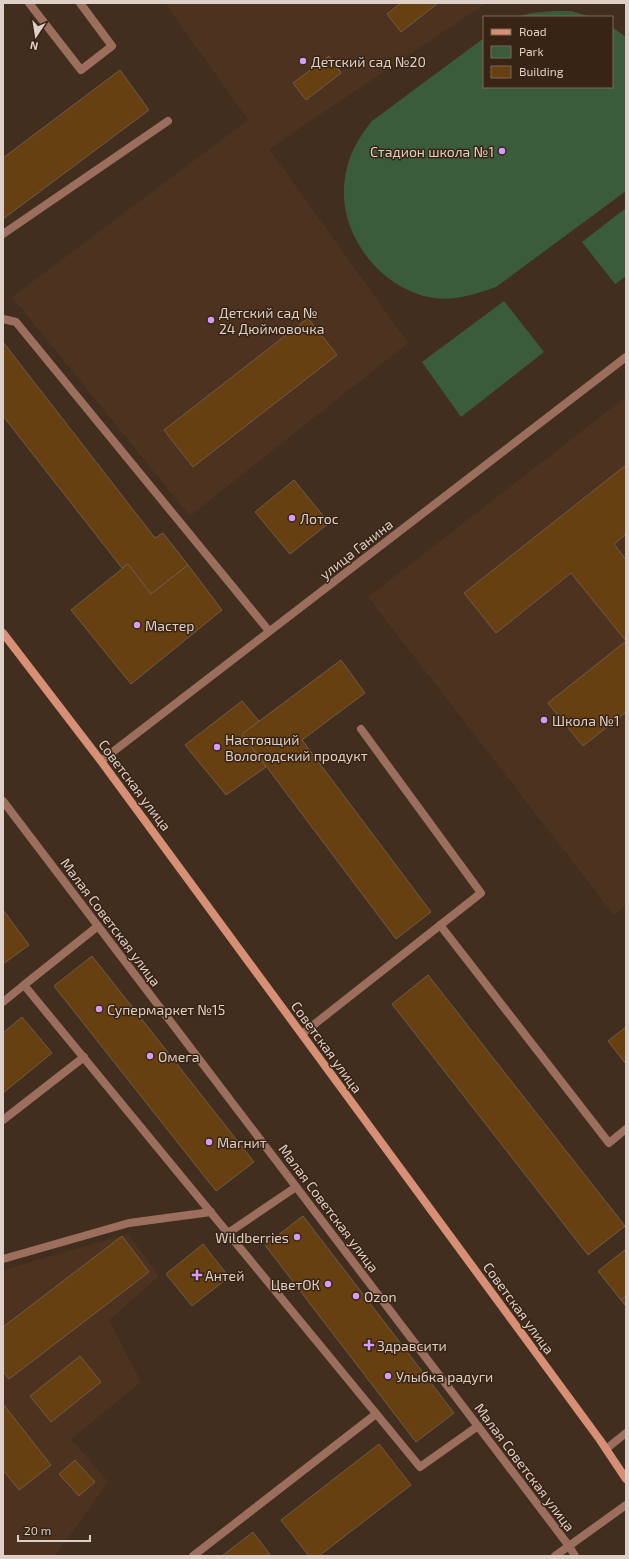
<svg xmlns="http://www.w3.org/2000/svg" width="629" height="1559" font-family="'Exo 2',sans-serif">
<rect width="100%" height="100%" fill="#422e1f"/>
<g fill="#4d331f">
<polygon points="165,3 486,3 269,149 408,343 190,516 12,297 248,120"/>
<polygon points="626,397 626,905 614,915 368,597"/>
<polygon points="128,1234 159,1276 109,1320 141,1382 71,1439 108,1482 55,1556 3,1556 3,1270"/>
</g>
<g fill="#3a5c3a">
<polygon points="553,11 571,11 592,17 516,17 532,13"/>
<path d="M612,27L626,37V191L496,287C476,294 455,301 434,298C380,290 336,232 345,178C348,156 358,138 372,121L484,38V87H612Z"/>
<polygon points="626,208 626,276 615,284 582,242"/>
<polygon points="504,301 544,352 461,417 422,362"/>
</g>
<g fill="#674011" stroke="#6f5c48">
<polygon points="401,3 438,3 401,32 387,14"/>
<polygon points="329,56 341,73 306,100 293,83"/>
<polygon points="120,70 149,110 3,219 3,158"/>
<polygon points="308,318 337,355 193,467 164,430"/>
<polygon points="3,342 155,538 163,533 188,565 151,594 128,564 122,568 3,416"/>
<polygon points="626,465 626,534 614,544 626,560 626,712 583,746 548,703 626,641 571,573 496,633 464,593"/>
<polygon points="294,480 329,523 290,554 255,512"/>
<polygon points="128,564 151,594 188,565 222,610 131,684 71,610"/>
<polygon points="341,660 365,693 302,740 431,912 396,939 242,734"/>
<polygon points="242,701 259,721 242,734 266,767 226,795 185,745"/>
<polygon points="3,910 29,945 3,964"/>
<polygon points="92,956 254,1162 216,1191 54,986"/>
<polygon points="428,975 625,1226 588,1255 392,1004"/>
<polygon points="22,1017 52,1053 3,1093 3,1033"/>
<polygon points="626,1027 626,1064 608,1041"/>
<polygon points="303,1216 454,1413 416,1442 265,1245"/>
<polygon points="122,1236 149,1272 9,1379 3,1371 3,1327"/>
<polygon points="203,1244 229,1277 192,1306 166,1274"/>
<polygon points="626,1249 626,1296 621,1300 598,1271"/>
<polygon points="626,1296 626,1306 621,1300"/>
<polygon points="80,1356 101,1382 51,1422 30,1396"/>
<polygon points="3,1404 51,1465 19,1490 3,1470"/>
<polygon points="379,1444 411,1485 319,1556 309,1556 281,1520"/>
<polygon points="75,1460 95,1482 79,1496 59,1474"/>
<polygon points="253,1532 271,1556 222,1556"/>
</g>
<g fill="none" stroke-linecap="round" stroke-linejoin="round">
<g stroke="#9c6e5e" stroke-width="8">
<polyline points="29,3 81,70 112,46 80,3"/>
<polyline points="3,234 168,121"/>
<polyline points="3,319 16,322 269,631"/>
<polyline points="440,925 609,1143 626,1129"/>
<polyline points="98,926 24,985 420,1467 478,1426"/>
<polyline points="3,1002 24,985"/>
<polyline points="302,1034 481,893 361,729"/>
<polyline points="3,1120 84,1057"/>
<polyline points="228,1233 296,1187"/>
<polyline points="3,1259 129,1223 211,1212"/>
<polyline points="606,1449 626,1433"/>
<polyline points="193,1556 376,1414"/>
</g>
<g stroke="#9c6e5e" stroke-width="8">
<polyline points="101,761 626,357"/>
<polyline points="3,801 569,1546 575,1556"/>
</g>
<polyline stroke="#9c6e5e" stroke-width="8" points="555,1556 626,1505"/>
<polyline stroke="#d78f75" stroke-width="8" points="3,633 101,761 600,1440 626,1479"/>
</g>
<g fill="#d49cfc" stroke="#382415" stroke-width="1.5">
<circle cx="303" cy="61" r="4"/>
<circle cx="502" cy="151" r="4"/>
<circle cx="211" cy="320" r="4"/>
<circle cx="292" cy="518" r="4"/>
<circle cx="137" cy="625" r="4"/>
<circle cx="544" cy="720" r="4"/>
<circle cx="217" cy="747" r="4"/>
<circle cx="99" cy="1009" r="4"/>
<circle cx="150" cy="1056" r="4"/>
<circle cx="209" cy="1142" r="4"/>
<circle cx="297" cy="1237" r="4"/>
<path d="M195 1269h4v4h4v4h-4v4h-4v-4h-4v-4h4z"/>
<circle cx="328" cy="1284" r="4"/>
<circle cx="356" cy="1296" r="4"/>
<path d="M367 1339h4v4h4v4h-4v4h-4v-4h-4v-4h4z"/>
<circle cx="388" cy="1376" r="4"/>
</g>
<g text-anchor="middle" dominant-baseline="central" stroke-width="3" stroke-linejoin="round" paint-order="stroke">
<g font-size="14" fill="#ded0c7" stroke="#382415" text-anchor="start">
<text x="311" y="61">Детский сад №20</text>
<text x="494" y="151" text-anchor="end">Стадион школа №1</text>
<text x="219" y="312">Детский сад №<tspan x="219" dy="16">24 Дюймовочка</tspan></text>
<text x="300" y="518">Лотос</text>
<text x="145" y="625">Мастер</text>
<text x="552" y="720">Школа №1</text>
<text x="225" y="739">Настоящий<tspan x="225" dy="16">Вологодский продукт</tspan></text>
<text x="107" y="1009">Супермаркет №15</text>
<text x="158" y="1056">Омега</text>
<text x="217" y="1142">Магнит</text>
<text x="289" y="1237" text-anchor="end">Wildberries</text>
<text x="205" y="1275">Антей</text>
<text x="320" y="1284" text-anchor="end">ЦветОК</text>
<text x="364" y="1296">Ozon</text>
<text x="377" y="1345">Здравсити</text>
<text x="396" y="1376">Улыбка радуги</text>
</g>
<g font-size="14" fill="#ded0c7" stroke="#382415">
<text transform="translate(356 549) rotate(-38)">улица Ганина</text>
<text transform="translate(135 785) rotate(53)">Советская улица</text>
<text transform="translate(111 922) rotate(53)">Малая Советская улица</text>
<text transform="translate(327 1047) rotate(54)">Советская улица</text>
<text transform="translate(329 1208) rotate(53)">Малая Советская улица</text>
<text transform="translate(519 1308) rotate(54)">Советская улица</text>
<text transform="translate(525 1467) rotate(53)">Малая Советская улица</text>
</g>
</g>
<rect width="629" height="1559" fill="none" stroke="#ded0c7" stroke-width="8"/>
<rect x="483" y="16" width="130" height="72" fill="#382415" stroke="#7a695c"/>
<rect x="491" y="29" width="20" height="6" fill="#d78f75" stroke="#7a695c"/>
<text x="519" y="36" font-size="12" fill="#ded0c7">Road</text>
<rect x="491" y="46" width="20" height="12" fill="#3a5c3a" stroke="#7a695c"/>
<text x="519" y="56" font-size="12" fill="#ded0c7">Park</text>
<rect x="491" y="66" width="20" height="12" fill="#674011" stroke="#7a695c"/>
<text x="519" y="76" font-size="12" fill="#ded0c7">Building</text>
<g transform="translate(36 36) rotate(192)" stroke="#382415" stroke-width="3" paint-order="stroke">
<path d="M0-3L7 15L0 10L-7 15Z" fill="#ded0c7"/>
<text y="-6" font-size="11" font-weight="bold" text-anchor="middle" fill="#ded0c7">N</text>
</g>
<path d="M18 1535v6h72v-6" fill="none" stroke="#ded0c7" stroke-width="2"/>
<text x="24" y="1535" font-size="12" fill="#ded0c7" stroke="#382415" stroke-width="3" paint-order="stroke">20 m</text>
</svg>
